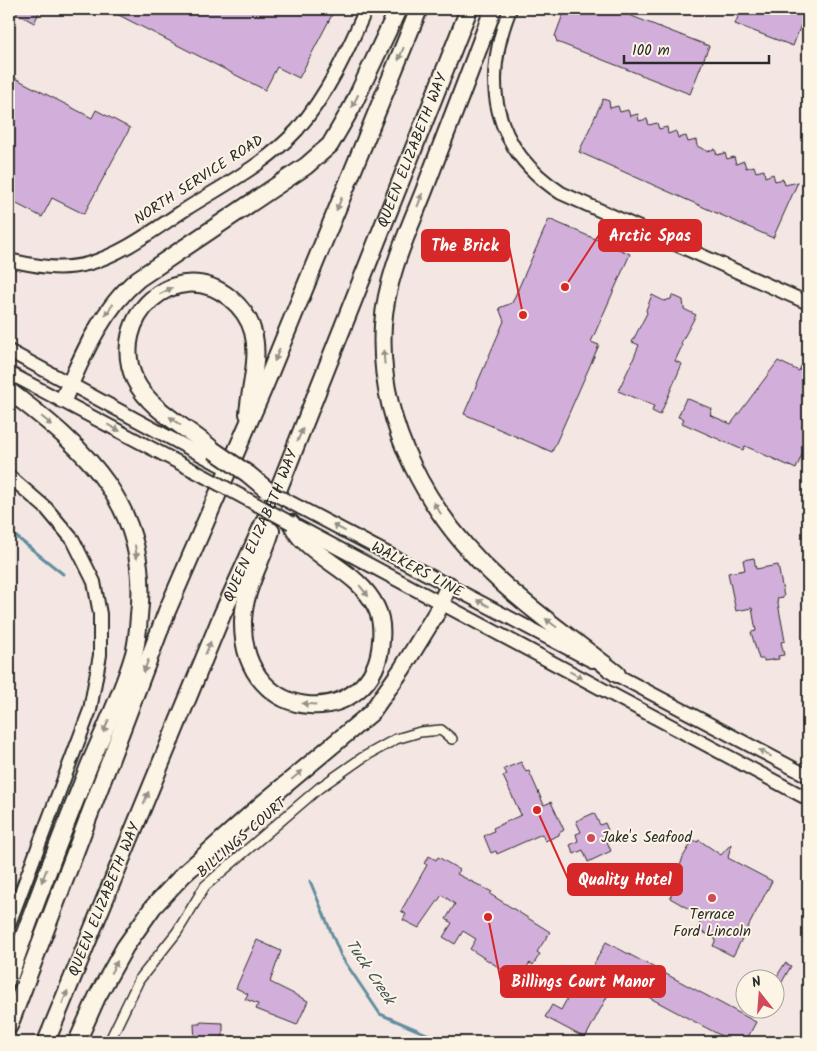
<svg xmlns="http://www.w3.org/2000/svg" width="817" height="1051" font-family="Kalam,sans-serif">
<rect width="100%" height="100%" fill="#f4e7e3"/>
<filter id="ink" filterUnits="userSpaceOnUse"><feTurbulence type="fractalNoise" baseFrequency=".02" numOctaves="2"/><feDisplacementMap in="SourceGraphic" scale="10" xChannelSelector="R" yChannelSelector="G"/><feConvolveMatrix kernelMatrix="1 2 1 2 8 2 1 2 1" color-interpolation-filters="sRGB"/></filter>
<g filter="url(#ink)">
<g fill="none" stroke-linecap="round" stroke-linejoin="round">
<g stroke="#638d9e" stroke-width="3">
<polyline points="9,531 63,574"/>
<polyline points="310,881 341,956 380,1014 445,1042"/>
</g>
</g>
<g fill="#d2afda" stroke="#2b2b2b">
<polygon points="9,9 41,9 34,23"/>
<polygon points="107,9 335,9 299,78 277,67 265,90"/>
<polygon points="565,9 619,9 630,13 629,15 709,46 690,94 557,42 555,36"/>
<polygon points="741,9 807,9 793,46 735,24"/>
<polygon points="9,75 92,118 96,110 130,128 84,214 52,198 42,217 9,200"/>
<polygon points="603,99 609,101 610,108 618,106 620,112 628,110 630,116 638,114 639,121 647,119 649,125 657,123 659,129 667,127 668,134 676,131 678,138 686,136 688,142 696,140 697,146 707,151 715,149 717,155 725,153 727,159 734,157 736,164 744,161 746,168 754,166 756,172 764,170 765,177 773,174 775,181 783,179 785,185 798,182 773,238 579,152"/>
<polygon points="549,219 630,254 591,342 599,345 552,452 464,414 504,321 499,308 512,303"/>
<polygon points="652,295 664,301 671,299 672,295 683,300 684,309 696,315 681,343 682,346 675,361 682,364 660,415 652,411 654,406 618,391 632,362 639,345 632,342 647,313 646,310"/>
<polygon points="778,361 799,371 801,366 808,370 808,440 796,469 745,446 743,450 682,423 684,419 678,417 686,398 712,409 710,415 731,424"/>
<polygon points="754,558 756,569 778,565 784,597 777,598 785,641 781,642 784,655 778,656 779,659 764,661 764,659 759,659 751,632 756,631 752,608 736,611 728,573 745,570 743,560"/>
<polygon points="521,762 526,772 529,771 544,805 551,802 564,830 559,833 559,835 545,841 542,834 497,854 496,851 491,853 484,836 494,831 493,828 521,815 503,776 507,774 504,769"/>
<polygon points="594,813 600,825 605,823 608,830 603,832 611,851 588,862 583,850 574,854 570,845 578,841 576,834 581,832 576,821"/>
<polygon points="693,840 698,842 699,840 721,855 731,844 728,858 772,881 733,956 713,946 716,939 697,929 703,917 670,898 683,867 680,866 683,857"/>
<polygon points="429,856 436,860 438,857 460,870 457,874 492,892 490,894 550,932 537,952 540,954 533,965 530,963 517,979 470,949 476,939 463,931 455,944 443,937 452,923 446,919 455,904 442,895 419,928 403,920 406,914 401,911 427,865 424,863"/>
<polygon points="257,940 281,951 270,982 308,1001 297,1025 256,1009 258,1004 245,999 248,994 236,988"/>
<polygon points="606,942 756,1022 747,1039 745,1038 743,1042 733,1042 616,980 585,1038 545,1017 552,1005 561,1010 574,986 580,990"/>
<polygon points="785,963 791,966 778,989 774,987 774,981"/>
<polygon points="200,1022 223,1023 223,1042 195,1042 194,1024 200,1024"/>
</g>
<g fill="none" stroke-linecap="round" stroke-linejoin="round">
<defs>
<polyline id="street" points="109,1042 139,980 177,932 205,886 319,788 362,758 396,739 420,732 441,730 452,739"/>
<g id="secondary">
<path d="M510,9C481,82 492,148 561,193L808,303"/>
<path d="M9,260C35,266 60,271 87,264C123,254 155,229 186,209C224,185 267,163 297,130C328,94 347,52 366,9"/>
<polyline points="9,351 222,466"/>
<polyline points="9,373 204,476"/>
<polyline points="9,476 46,508 73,540 94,582 100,614 100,655 90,710 9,924"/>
<polyline points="301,508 592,661"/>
<polyline points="291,523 808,799"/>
<polyline points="609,671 808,776"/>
</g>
<g id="highway">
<path d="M493,9C471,70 447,130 424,191C407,234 386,278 383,325C377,424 429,517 501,582C537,615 578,643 617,674"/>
<path d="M9,391C88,450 151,508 139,616C138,629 137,645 133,657C122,694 104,730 89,766C61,836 34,906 9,978"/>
<path d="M63,400C82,357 101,310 138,279L306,166L330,145L352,107L398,9"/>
<path d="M213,450C189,428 150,411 135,380C107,319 175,254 230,298C241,307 249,317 253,332C260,358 250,387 248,414"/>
<path d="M271,531C262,562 244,589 243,621C241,730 377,730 381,640C382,630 381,617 376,607C361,576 327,564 304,541C298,537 295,529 291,523"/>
<polyline points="9,1026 167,611 265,385 419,9"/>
<path id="s1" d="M46,1042L222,615L275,498L469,9"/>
<polyline points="77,1042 97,997 125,947 153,907 184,874 261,805 371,713 402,669 437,612 449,585"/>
</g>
</defs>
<use href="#street" stroke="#2b2b2b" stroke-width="12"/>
<use href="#secondary" stroke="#2b2b2b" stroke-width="16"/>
<use href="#highway" stroke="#2b2b2b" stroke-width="20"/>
<use href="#street" stroke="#fcf5e5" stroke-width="9"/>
<use href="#secondary" stroke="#fcf5e5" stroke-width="12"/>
<use href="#highway" stroke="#fcf5e5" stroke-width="16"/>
<defs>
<g id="secondary-bridge">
<polyline points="204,476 291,523"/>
<polyline points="259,486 301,508"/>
</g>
<polyline id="highway-bridge" points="213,450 248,474 266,489"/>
</defs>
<use href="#secondary-bridge" stroke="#2b2b2b" stroke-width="16" stroke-linecap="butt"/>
<use href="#highway-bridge" stroke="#2b2b2b" stroke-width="20" stroke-linecap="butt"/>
<use href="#secondary-bridge" stroke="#fcf5e5" stroke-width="12"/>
<use href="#highway-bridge" stroke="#fcf5e5" stroke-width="16"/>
</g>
<defs><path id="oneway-solid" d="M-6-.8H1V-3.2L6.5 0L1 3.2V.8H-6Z" transform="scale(1.25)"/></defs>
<g fill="#949088">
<use href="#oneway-solid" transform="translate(401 54) rotate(112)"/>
<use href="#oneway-solid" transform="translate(355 101) rotate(116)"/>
<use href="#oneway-solid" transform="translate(420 200) rotate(-69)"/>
<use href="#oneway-solid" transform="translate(339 204) rotate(112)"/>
<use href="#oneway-solid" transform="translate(166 291) rotate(-27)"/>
<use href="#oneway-solid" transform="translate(109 310) rotate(124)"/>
<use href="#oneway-solid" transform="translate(277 355) rotate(112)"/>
<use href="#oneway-solid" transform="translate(384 357) rotate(-95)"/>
<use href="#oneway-solid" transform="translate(47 421) rotate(40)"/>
<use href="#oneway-solid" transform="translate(175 421) rotate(-143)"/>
<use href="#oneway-solid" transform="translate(114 428) rotate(28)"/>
<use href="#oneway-solid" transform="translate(300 435) rotate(-68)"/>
<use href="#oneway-solid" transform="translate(437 508) rotate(-124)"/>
<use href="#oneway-solid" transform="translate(339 528) rotate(-153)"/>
<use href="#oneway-solid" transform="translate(136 552) rotate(82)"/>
<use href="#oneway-solid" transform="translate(364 591) rotate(51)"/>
<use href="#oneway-solid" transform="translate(483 603) rotate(-152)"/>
<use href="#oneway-solid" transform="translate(551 623) rotate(-143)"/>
<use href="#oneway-solid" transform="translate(208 648) rotate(-68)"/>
<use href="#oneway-solid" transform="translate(146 666) rotate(111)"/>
<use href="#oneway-solid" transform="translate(576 675) rotate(28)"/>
<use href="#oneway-solid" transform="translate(309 704) rotate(-176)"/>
<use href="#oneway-solid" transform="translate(106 726) rotate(112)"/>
<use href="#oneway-solid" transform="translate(765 753) rotate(-152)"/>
<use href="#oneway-solid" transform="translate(297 775) rotate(-40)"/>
<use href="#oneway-solid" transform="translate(146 798) rotate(-68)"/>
<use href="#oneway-solid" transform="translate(44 876) rotate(111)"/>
<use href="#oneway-solid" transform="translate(114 967) rotate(-61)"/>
<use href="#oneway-solid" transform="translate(65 997) rotate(-68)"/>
</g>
</g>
<g fill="#d1495b" stroke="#fcf5e5" stroke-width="2">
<circle cx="591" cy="838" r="5"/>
<circle cx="712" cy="898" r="5"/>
</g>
<g text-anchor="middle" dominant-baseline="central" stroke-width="4" stroke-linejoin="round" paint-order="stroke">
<g font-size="15" fill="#2b2b2b" stroke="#fcf5e5">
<text stroke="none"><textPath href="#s1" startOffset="964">QUEEN ELIZABETH WAY</textPath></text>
<text transform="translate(199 180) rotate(-33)">NORTH SERVICE ROAD</text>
<text stroke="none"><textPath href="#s1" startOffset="559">QUEEN ELIZABETH WAY</textPath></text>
<text transform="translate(417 570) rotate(28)">WALKERS LINE</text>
<text transform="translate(242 838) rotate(-41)">BILLINGS COURT</text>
<text stroke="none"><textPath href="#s1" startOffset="154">QUEEN ELIZABETH WAY</textPath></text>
</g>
<g font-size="15" fill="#2b2b2b" stroke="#fcf5e5" text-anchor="start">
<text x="601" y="838">Jake's Seafood</text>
<text x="712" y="915" text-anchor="middle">Terrace<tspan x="712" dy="17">Ford Lincoln</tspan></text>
</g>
<g font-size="16" font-style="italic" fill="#42545b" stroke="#fcf5e5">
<text transform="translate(370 972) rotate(56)">Tuck Creek</text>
</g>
</g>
<path fill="none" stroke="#d62828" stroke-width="2" d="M565 287L599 235M523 315L509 246M537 810L568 879M488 917L501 982"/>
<g fill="#d62828" stroke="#fcf5e5" stroke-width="2">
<circle cx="565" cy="287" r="5"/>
<circle cx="523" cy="315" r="5"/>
<circle cx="537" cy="810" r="5"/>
<circle cx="488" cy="917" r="5"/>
</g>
<g fill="#d62828" stroke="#d62828" stroke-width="2">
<rect x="599" y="220" width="102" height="31" rx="5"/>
<rect x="422" y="230" width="87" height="31" rx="5"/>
<rect x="568" y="864" width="114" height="31" rx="5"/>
<rect x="501" y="966" width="164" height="31" rx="5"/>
</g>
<g font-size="16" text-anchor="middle" font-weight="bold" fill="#fff">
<text x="650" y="241">Arctic Spas</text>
<text x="465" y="251">The Brick</text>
<text x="625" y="885">Quality Hotel</text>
<text x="583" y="987">Billings Court Manor</text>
</g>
<rect width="817" height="1051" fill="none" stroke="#fcf5e5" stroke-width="30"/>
<rect x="15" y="15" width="787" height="1021" fill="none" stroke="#2b2b2b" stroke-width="2" filter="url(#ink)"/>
<g transform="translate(760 994) rotate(343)"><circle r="24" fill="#fcf5e5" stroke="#a8a49b"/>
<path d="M0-4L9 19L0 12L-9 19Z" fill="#d1495b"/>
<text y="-8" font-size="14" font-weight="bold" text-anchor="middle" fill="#2b2b2b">N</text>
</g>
<path d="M624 55v8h145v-8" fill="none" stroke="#2b2b2b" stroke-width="2.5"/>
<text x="632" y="55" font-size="15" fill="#2b2b2b" stroke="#fcf5e5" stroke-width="4" paint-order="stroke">100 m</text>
</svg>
